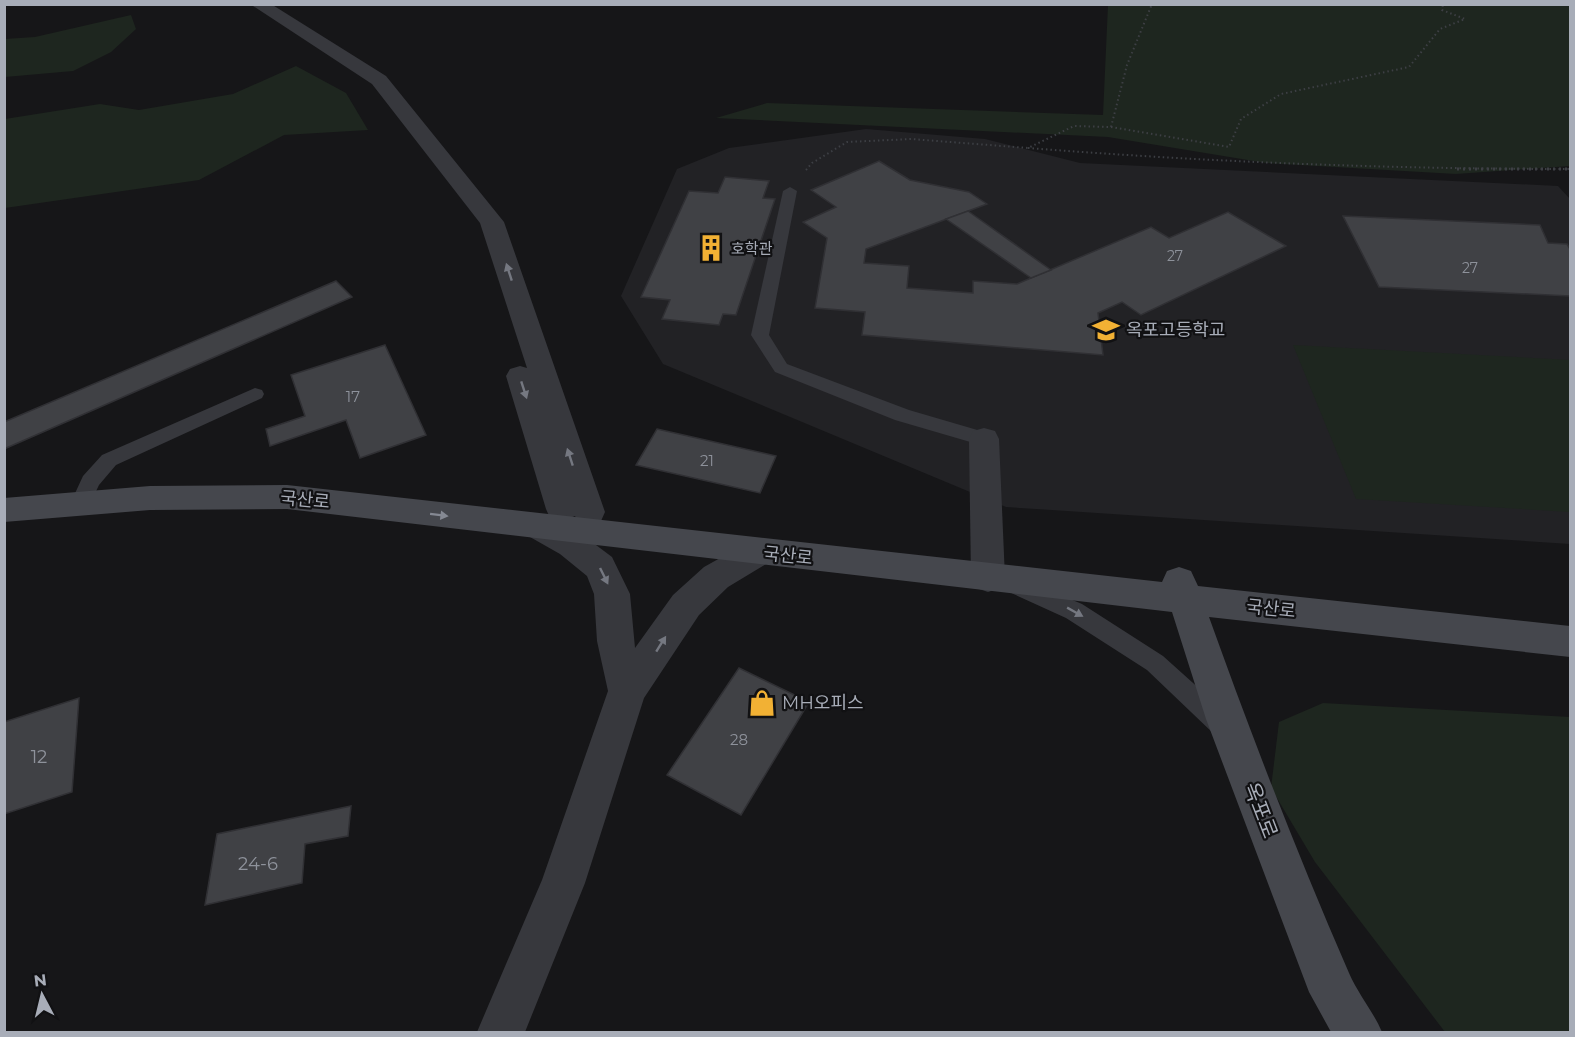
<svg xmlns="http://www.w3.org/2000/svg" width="1575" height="1037" font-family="Montserrat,'Noto Sans KR',sans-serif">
<rect width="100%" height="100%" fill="#161618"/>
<polygon fill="#222225" points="866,129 985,139 1080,163 1558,186 1570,199 1570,544 1006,507 663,364 621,296 677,169 729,148"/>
<g fill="#1e261f">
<polygon points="1108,5 1570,5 1570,166 1456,174 1266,163 1108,137 716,118 767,103 1103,115"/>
<polygon points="131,15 136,29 111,52 73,71 5,77 5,39 35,37"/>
<polygon points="296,66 346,93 368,130 284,135 199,180 5,208 5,119 100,104 139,110 233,94"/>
<polygon points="1293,345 1570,360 1570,512 1356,499"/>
<polygon points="1323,703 1570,717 1570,1032 1445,1032 1315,862 1271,788 1279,722"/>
</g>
<g fill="#404145" stroke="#303034" stroke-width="1.5">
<polygon points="879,161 910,180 969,192 987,204 866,249 864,263 909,266 907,288 973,293 973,281 1017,284 1151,227 1169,238 1228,212 1286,246 1141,315 1122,302 1098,313 1103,355 862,335 865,312 815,308 827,238 803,222 836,207 811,190"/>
<polygon points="725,177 769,181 763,198 775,199 736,315 723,314 719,325 662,319 670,300 641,297 689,191 718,193"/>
<polygon points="968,211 1051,270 1031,278 946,219"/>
<polygon points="1343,216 1540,225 1548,243 1567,244 1570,249 1570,296 1379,287"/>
<polygon points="336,281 352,297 4,449 4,422"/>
<polygon points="385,345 426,435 360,458 346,420 270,446 266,429 305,416 291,375"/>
<polygon points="657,429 776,456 760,493 636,465"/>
<polygon points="739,668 809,702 741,815 667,775"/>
<polygon points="79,698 72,792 4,814 4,722"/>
<polygon points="351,806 348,836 305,844 302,883 205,905 217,834"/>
</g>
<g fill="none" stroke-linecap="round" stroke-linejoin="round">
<g stroke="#3d3f44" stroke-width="2" stroke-dasharray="1.5 3" stroke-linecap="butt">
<polyline points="1111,127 1229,147 1241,119 1281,94 1409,67 1440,29 1465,19 1442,10 1443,4"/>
<path d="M1028,148C1208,162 1389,169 1570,169"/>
<polyline points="806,170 812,163 847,142 911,139 1028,148 1074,126 1111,127 1127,65 1152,4"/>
</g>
<polyline stroke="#3d3f44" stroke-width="3" stroke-dasharray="2 4" stroke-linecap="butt" points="1457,169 1570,169"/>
<g fill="#37383d" fill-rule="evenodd">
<polygon points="790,187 797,191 769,335 787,364 909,410 991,434 994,439 991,444 984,446 895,420 775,372 751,335 783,191"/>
<polygon points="255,388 262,390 264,394 262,398 116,465 99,485 88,508 81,510 74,508 71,502 83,476 102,455"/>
<polygon points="1017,577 1082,604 1163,656 1232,718 1235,726 1232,734 1223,737 1214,734 1147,670 1066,618 1009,592 1006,586 1009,580"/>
</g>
<g fill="#37383d" fill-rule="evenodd">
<polygon points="250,4 271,4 386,76 504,222 605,512 601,521 589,524 577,521 575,516 562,521 550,518 546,509 506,376 510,369 520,366 527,368 480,223 372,84"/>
<polygon points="984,428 995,431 999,439 1005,578 1000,588 988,592 976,588 971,578 969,439 973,431"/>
<polygon points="542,515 584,536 612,557 630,594 635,648 673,595 704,567 747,543 759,539 771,543 776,552 771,561 728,587 699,615 644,698 585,883 525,1032 477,1032 542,880 608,691 597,641 594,594 587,576 560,554 530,537 525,528 530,519"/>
</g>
<path fill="#45474d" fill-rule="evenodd" d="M287,485L1162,582L1167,571L1179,567L1191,571L1198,586L1570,626V657L1209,617C1252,737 1298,856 1349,973C1358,994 1373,1011 1382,1032H1331L1309,992L1206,719L1172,612L287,509L150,510L4,522V498L150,486Z"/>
</g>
<defs><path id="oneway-solid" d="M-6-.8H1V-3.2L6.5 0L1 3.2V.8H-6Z" transform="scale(1.5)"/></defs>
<g fill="#757881">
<use href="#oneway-solid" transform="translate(509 272) rotate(-108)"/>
<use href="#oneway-solid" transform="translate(524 390) rotate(72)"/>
<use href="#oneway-solid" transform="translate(570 457) rotate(-108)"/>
<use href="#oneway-solid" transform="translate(604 576) rotate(64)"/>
<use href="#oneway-solid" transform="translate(1075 612) rotate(29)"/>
<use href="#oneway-solid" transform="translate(661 644) rotate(-58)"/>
</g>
<use fill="#858993" href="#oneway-solid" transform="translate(439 515) rotate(7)"/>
<defs>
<symbol id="building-bare" viewBox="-9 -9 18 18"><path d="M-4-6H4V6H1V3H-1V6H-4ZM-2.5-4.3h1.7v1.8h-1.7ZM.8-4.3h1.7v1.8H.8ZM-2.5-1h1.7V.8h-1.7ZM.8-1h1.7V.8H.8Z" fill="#f2b134" stroke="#111113" stroke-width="2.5" paint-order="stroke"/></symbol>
<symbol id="school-bare" viewBox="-9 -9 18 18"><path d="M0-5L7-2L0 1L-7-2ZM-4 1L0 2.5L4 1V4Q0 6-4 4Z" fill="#f2b134" stroke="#111113" stroke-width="2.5" paint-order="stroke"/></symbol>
<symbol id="shop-bare" viewBox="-9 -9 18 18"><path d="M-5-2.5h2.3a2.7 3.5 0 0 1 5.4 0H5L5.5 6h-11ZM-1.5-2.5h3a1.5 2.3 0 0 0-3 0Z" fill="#f2b134" stroke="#111113" stroke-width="2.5" paint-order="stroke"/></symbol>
</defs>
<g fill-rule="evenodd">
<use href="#building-bare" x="692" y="229" width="38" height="38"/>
<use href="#school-bare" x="1087" y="311" width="38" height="38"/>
<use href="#shop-bare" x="743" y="684" width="38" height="38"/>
</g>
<g text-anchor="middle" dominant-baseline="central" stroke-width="4.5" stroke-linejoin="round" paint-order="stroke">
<g font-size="14" fill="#8e929b">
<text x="1175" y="256">27</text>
<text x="1470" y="268">27</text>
</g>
<g font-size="15" fill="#a8adb8" stroke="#111113" text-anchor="start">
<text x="731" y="248">호학관</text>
</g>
<g font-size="15" fill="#8e929b">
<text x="353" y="396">17</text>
<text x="707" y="460">21</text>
<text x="739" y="739">28</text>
</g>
<g font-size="18" fill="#a8adb8" stroke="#111113" text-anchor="start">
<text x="1126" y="330">옥포고등학교</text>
<text x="782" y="703">MH오피스</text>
</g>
<g font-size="18" fill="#a8adb8" stroke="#111113">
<text transform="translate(305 500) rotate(5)">국산로</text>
<text transform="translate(788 556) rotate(6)">국산로</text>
<text transform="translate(1271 609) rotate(6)">국산로</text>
</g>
<g font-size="18" fill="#8e929b">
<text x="39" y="757">12</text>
<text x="258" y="864">24-6</text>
</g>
<g font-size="21" fill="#a8adb8" stroke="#111113">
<text transform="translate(1261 810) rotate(69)">옥포로</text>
</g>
</g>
<rect width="1575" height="1037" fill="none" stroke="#a8adb8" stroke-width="12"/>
<g transform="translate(42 995) rotate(353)" stroke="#111113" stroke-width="4.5" paint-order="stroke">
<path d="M0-4.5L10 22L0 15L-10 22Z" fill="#a8adb8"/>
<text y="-9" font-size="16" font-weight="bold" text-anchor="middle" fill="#a8adb8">N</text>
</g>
</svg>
